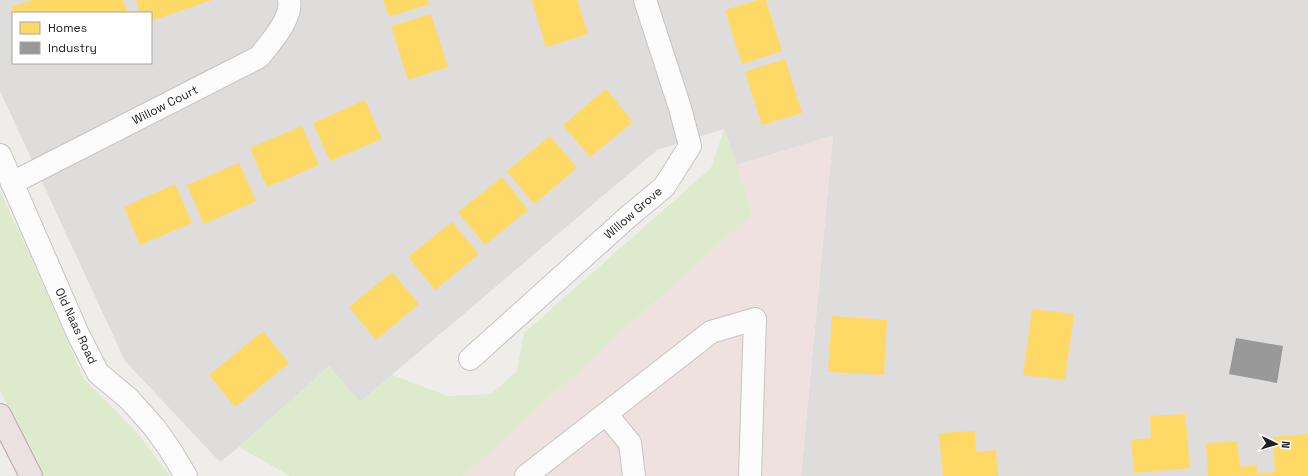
<svg xmlns="http://www.w3.org/2000/svg" width="1308" height="476" font-family="'Space Grotesk',sans-serif">
<rect width="100%" height="100%" fill="#efedea"/>
<path fill="#dedddb" fill-rule="evenodd" d="M0,0H1308V476H801L833,136L737,165L724,129L657,150L360,402L329,366L239,447L220,462L125,361L0,91ZM13,13H151V63H13Z"/>
<polygon fill="#f0e1e1" points="833,135 801,476 463,476 752,214 737,165"/>
<g fill="#ddeacb">
<polygon points="724,129 737,165 752,214 463,476 290,476 239,447 329,366 360,402 392,375 448,396 491,394 517,371 524,333 711,168"/>
<polygon points="0,191 38,273 84,379 138,434 170,476 41,476 0,390"/>
</g>
<g fill="#ffd966">
<polygon points="33,0 123,0 128,13 13,13 11,7"/>
<polygon points="136,0 212,0 151,21 151,13 140,13"/>
<polygon points="383,0 428,0 429,4 389,17"/>
<polygon points="532,0 577,0 588,34 546,47"/>
<polygon points="758,0 766,0 782,51 742,64 725,10"/>
<polygon points="431,14 448,67 408,80 391,26"/>
<polygon points="785,59 802,113 762,125 745,72"/>
<polygon points="606,89 633,122 590,157 563,125"/>
<polygon points="365,100 382,139 330,161 313,123"/>
<polygon points="302,126 319,165 267,187 250,148"/>
<polygon points="550,136 577,168 534,204 507,171"/>
<polygon points="239,163 256,201 204,224 187,185"/>
<polygon points="502,177 528,210 485,245 458,212"/>
<polygon points="175,184 192,223 140,245 124,207"/>
<polygon points="452,222 479,254 435,290 408,257"/>
<polygon points="392,272 419,304 376,340 349,307"/>
<polygon points="1032,309 1074,314 1065,380 1023,375"/>
<polygon points="832,316 887,320 884,375 828,372"/>
<polygon points="263,331 289,363 235,407 209,375"/>
<polygon points="1185,414 1190,468 1134,473 1131,440 1151,438 1150,416"/>
<polygon points="975,431 976,452 996,450 998,476 943,476 939,433"/>
<polygon points="1308,434 1308,476 1208,476 1206,443 1237,441 1240,467 1257,465 1257,474 1275,472 1273,437"/>
</g>
<polygon fill="#999" points="1236,338 1283,346 1277,383 1229,374"/>
<g fill="none" stroke-linecap="round" stroke-linejoin="round">
<defs>
<g id="minor">
<polyline points="0,155 78,334 98,373 129,399 154,427 169,448 186,476"/>
<path d="M12,183L259,57C270,43 293,18 289,0"/>
<polyline points="470,359 629,216 664,187 690,146 680,108 645,0"/>
<polyline points="606,414 630,443 634,476"/>
<polyline points="526,476 711,332 755,319 750,476"/>
</g>
<polyline id="highway" points="0,415 31,476"/>
</defs>
<use href="#minor" stroke="#c5c4c2" stroke-width="24"/>
<use href="#highway" stroke="#c2a2ae" stroke-width="24"/>
<use href="#minor" stroke="#fdfcfc" stroke-width="22"/>
<use href="#highway" stroke="#ebe0e2" stroke-width="22"/>
</g>
<g text-anchor="middle" dominant-baseline="central" stroke-width="4" stroke-linejoin="round" paint-order="stroke">
<g font-size="12" fill="#212121" stroke="#fff">
<text transform="translate(165 105) rotate(-27)">Willow Court</text>
<text transform="translate(633 213) rotate(-41)">Willow Grove</text>
<text transform="translate(76 326) rotate(65)">Old Naas Road</text>
</g>
</g>
<rect x="12" y="12" width="140" height="52" fill="#ffffff" stroke="#a6a6a6"/>
<rect x="20" y="22" width="20" height="12" fill="#ffd966" stroke="#a6a6a6"/>
<text x="48" y="32" font-size="12" fill="#212121">Homes</text>
<rect x="20" y="42" width="20" height="12" fill="#999999" stroke="#a6a6a6"/>
<text x="48" y="52" font-size="12" fill="#212121">Industry</text>
<g transform="translate(1276 444) rotate(95)" stroke="#ffffff" stroke-width="3" paint-order="stroke">
<path d="M0-3L7 15L0 10L-7 15Z" fill="#212121"/>
<text y="-6" font-size="11" font-weight="bold" text-anchor="middle" fill="#212121">N</text>
</g>
</svg>
